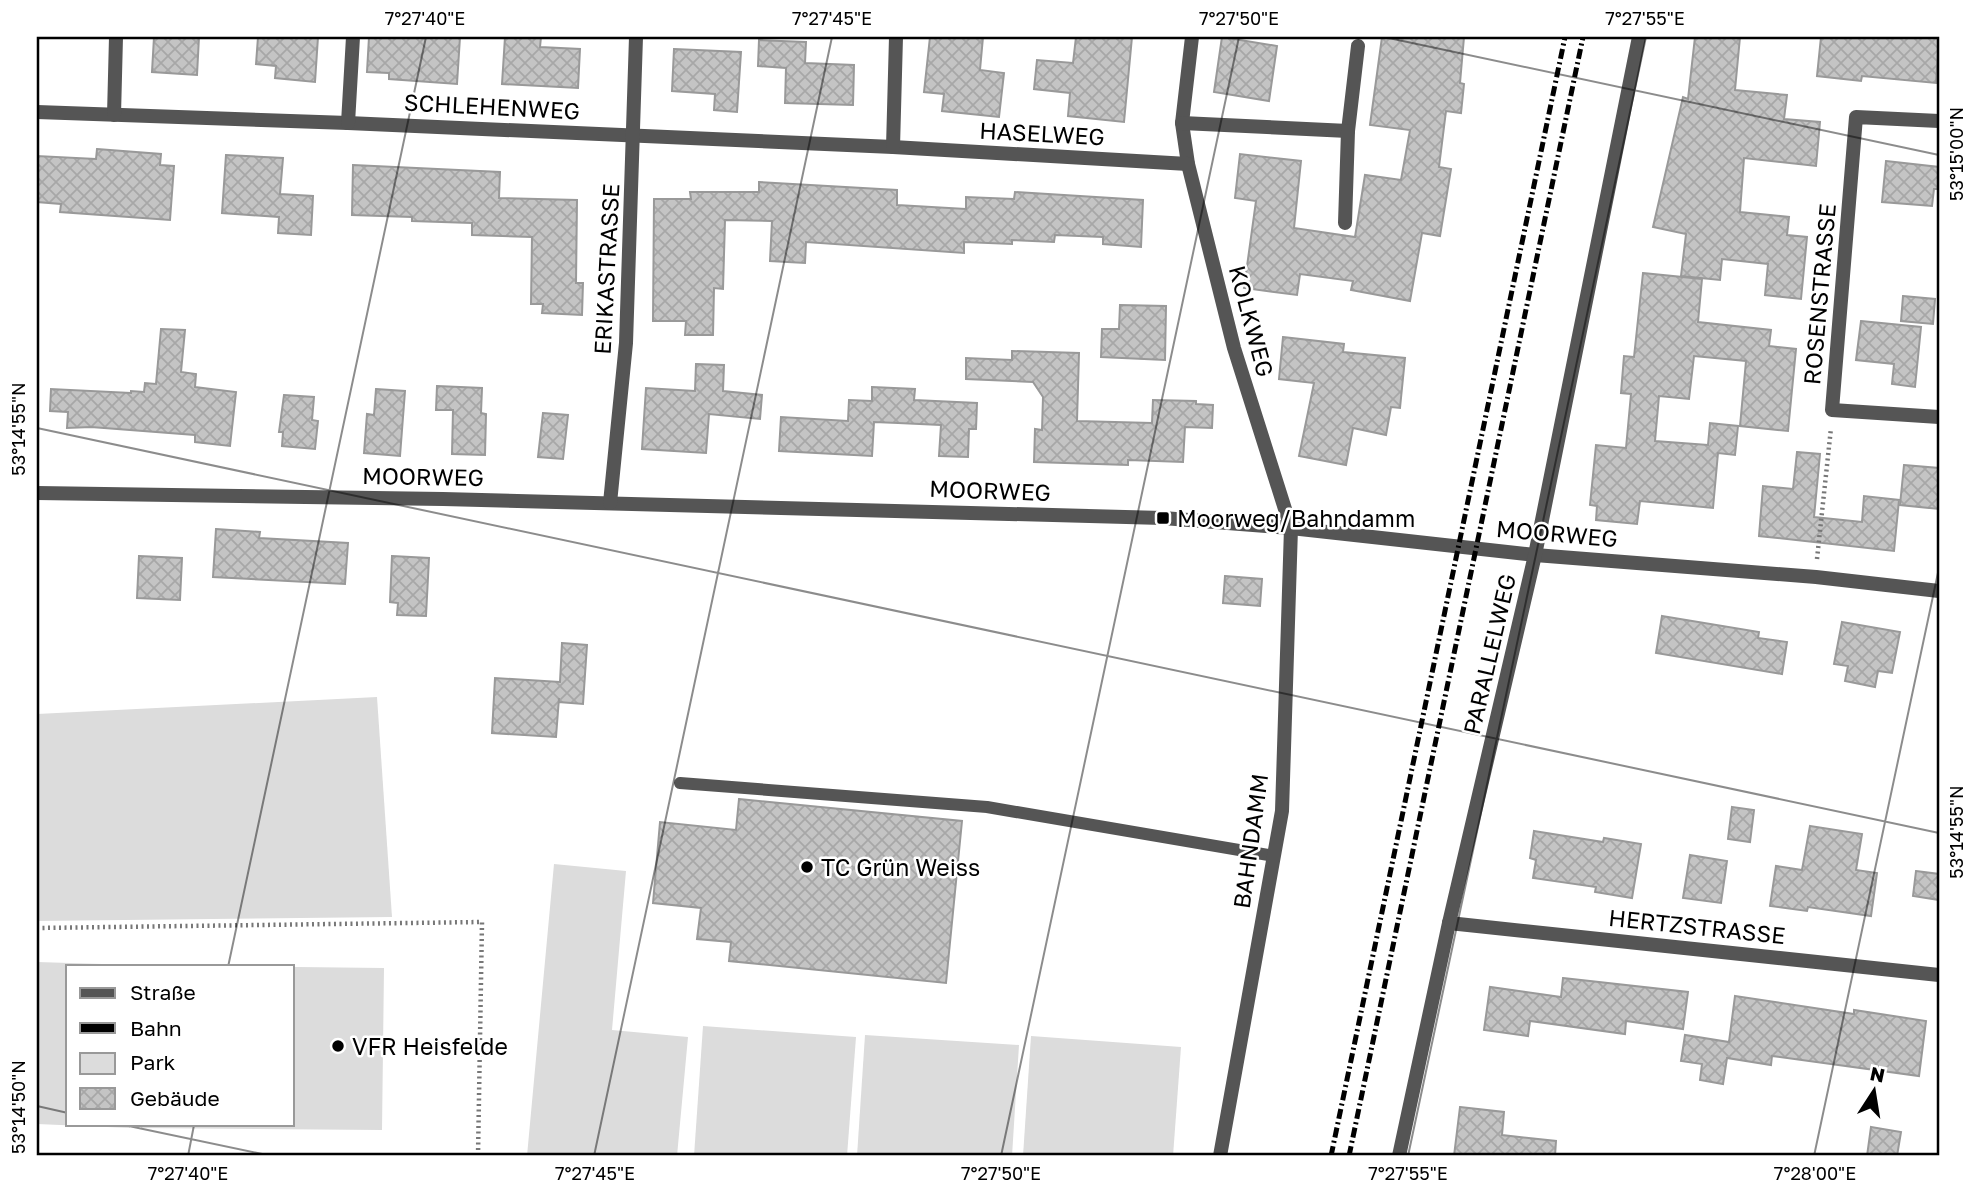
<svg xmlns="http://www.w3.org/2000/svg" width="1976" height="1193" font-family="'Golos Text',sans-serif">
<defs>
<pattern id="building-cross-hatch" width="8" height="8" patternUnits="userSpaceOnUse" patternTransform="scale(1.75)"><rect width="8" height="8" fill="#c4c4c4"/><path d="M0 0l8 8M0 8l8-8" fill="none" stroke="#a7a7a7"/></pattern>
</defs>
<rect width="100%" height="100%" fill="#fff"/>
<g fill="#dcdcdc">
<polygon points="377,697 392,917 37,921 37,714"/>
<polygon points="554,864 626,871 612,1030 688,1037 677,1156 527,1156"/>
<polygon points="37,962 135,965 135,967 68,967 68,1125 130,1125 130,1128 37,1124"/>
<polygon points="143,965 384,968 382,1130 141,1128 141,1125 292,1125 292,967 143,967"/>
<polygon points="703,1026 856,1037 847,1156 694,1156"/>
<polygon points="865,1035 1019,1045 1012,1156 857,1156"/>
<polygon points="1031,1036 1181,1047 1173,1156 1023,1156"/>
</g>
<g fill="url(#building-cross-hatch)" stroke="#999" stroke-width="2">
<polygon points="154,37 199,37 197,75 152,72"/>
<polygon points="258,37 318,37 315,82 275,78 276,66 256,64"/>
<polygon points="369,37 460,37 457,84 389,79 389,73 367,72"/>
<polygon points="505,37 541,37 540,47 580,49 578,88 502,84"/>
<polygon points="930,37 983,37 980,70 1004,73 999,117 942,111 944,94 924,92"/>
<polygon points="1076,37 1132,37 1124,122 1068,116 1070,93 1034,89 1037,60 1073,63"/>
<polygon points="1222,37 1277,46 1269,101 1214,92"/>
<polygon points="1382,37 1464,37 1460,83 1464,84 1461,113 1446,111 1439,167 1451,169 1440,236 1422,233 1410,301 1351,290 1353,281 1300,274 1297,295 1244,288 1256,201 1235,198 1240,154 1301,161 1294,228 1355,237 1365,175 1401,180 1410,130 1370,125"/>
<polygon points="1695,37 1740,37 1735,90 1787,95 1784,119 1820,122 1816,166 1744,158 1740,212 1789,217 1787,235 1807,237 1801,299 1765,295 1768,264 1722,259 1720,280 1681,276 1686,234 1653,227 1683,97 1688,99"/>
<polygon points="1821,37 1939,37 1936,83 1862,76 1861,81 1817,76"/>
<polygon points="759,40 806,42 805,63 854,65 853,105 785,103 786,68 758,66"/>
<polygon points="674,49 741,52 737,112 714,110 715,94 672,91"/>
<polygon points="97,149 161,154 160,165 174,166 170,220 60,212 61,204 37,202 37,156 96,159"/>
<polygon points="226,155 283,158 280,194 313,196 311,235 278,233 279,217 222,213"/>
<polygon points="1886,161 1939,167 1939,189 1934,189 1932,206 1882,202"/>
<polygon points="353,165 500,172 499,198 577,200 576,283 583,283 582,315 542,313 543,304 531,304 532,237 472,235 472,223 412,221 412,217 352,215"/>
<polygon points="759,182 897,190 897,205 966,209 966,197 1014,199 1015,192 1143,200 1141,247 1103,244 1103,237 1055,235 1054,242 1012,240 1012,244 964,242 964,253 806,242 805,263 770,261 772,221 725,220 723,289 714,288 713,335 685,335 686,321 653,321 654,199 691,199 690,192 759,192"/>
<polygon points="1643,273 1702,279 1698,322 1771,330 1769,346 1796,349 1788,431 1740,426 1746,361 1694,356 1689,399 1659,396 1655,441 1708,445 1710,423 1738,426 1735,455 1718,453 1713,508 1640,501 1637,524 1596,520 1597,506 1590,505 1596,445 1626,448 1631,394 1621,393 1624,356 1634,357"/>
<polygon points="1903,296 1935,299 1933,324 1901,321"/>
<polygon points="1120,305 1166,306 1165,360 1101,357 1102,329 1119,329"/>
<polygon points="1861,321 1921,327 1915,387 1892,384 1894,364 1856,360"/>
<polygon points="161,329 185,330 181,372 196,374 195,387 236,392 230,446 195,442 195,435 91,427 67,428 68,412 50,411 51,389 131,393 131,391 144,392 145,383 156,384"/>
<polygon points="1283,337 1344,344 1343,352 1405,358 1400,408 1391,407 1386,435 1353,428 1346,465 1299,456 1314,383 1279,379"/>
<polygon points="1012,351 1079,353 1077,421 1152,423 1153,400 1196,401 1196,404 1213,405 1212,428 1185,427 1183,462 1128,460 1128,465 1034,462 1035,429 1042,430 1043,397 1033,382 966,379 966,358 1012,360"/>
<polygon points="696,364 724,365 723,391 762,395 760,419 709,414 706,453 642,449 646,388 695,391"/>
<polygon points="437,386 482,388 481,413 486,414 485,455 452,454 453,410 436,410"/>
<polygon points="872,387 915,389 914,400 977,403 976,429 969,429 968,457 939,456 941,425 898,423 874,422 872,456 779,451 781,417 848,421 849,400 872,401"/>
<polygon points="376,389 405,391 400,456 364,453 367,414 374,415"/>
<polygon points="284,395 314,397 312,420 318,421 315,449 282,446 283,432 279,432"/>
<polygon points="543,413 568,415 563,459 538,457"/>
<polygon points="1797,452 1820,454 1814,517 1862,522 1864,496 1899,500 1894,551 1759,536 1763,486 1793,489"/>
<polygon points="1904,465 1939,468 1939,509 1900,505"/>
<polygon points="216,529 260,532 259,538 348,543 345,584 213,577"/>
<polygon points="139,556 182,558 180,600 137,598"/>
<polygon points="392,556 429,558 426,616 397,615 398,603 390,602"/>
<polygon points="1225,576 1262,579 1260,606 1223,603"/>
<polygon points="1662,616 1759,632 1758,638 1787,642 1782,674 1656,653"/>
<polygon points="1842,622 1900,632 1892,673 1878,671 1875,687 1845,681 1848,666 1834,664"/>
<polygon points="562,643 587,645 583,704 559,702 559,698 556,737 492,733 495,678 560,682"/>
<polygon points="739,799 962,821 946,983 729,961 731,942 697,939 701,908 653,903 660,822 736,830"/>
<polygon points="1732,807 1754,810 1750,842 1728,839"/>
<polygon points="1810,826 1862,834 1856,870 1877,873 1871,916 1808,907 1807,911 1770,906 1776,866 1802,870"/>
<polygon points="1534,831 1603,842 1604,838 1641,844 1632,898 1595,892 1596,887 1533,878 1536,860 1530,858"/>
<polygon points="1690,855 1727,861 1721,903 1683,898"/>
<polygon points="1916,871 1939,874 1939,900 1913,896"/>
<polygon points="1563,978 1688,992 1683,1029 1626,1021 1625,1034 1530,1021 1528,1036 1484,1030 1490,987 1561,997"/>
<polygon points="1735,996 1854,1014 1854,1010 1926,1021 1919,1076 1772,1056 1771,1065 1727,1058 1723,1084 1700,1080 1702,1064 1681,1061 1685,1035 1729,1042"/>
<polygon points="1460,1107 1504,1112 1502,1135 1556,1141 1555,1156 1454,1156"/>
<polygon points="1871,1127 1901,1132 1897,1156 1867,1156"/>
</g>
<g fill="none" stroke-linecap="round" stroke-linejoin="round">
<g stroke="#777" stroke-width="4.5" stroke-dasharray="2 3.5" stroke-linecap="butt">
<polyline points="1817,559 1831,428"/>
<polyline points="37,928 482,922 478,1156"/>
</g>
<polyline stroke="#555" stroke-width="12" points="680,783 987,807 1274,856"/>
<g stroke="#555" stroke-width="14">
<polyline points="1192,37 1182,123 1188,164 1234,348 1291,528 1282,811 1220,1156"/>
<polyline points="37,112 348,123 893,147 1188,164"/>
<polyline points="114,115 116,37"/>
<polyline points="1939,121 1856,117 1832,410 1939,417"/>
<polyline points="348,123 353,37"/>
<polyline points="1182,123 1348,131 1358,46"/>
<polyline points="893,147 896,37"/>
<polyline points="1345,223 1348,131"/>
<polyline points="37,493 443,499 1163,518 1291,528 1535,555 1816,577 1939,591"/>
<polyline points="610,503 626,343 636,37"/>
<polyline points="1449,923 1939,975"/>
<polyline points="1399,1156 1449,923 1535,555 1639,37"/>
</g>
<g stroke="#000" stroke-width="5" stroke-dasharray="10 3.5 2 3.5" stroke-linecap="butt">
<polyline points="1331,1156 1565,37"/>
<polyline points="1349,1156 1583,37"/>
</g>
</g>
<path fill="none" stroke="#000" stroke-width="2" stroke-opacity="0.45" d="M1384,37L1939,155M37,428L1939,833M228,967L426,37M37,1106L68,1113M124,1125L272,1156M188,1156L194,1125M594,1156L832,37M1001,1156L1239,37M1408,1156L1646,37M1814,1156L1939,568"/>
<g fill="#000" stroke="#fff" stroke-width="2.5">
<rect x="1156" y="511" width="14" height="14" rx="3.5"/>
<circle cx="807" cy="867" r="7"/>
<circle cx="338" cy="1046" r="7"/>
</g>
<g text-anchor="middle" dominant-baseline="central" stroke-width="5" stroke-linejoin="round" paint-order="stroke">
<g font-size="23" fill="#000" stroke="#fff">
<text transform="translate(492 106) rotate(3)">SCHLEHENWEG</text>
<text transform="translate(1042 133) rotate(3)">HASELWEG</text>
<text transform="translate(606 269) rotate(-87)">ERIKASTRASSE</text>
<text transform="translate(1819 294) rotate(-85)">ROSENSTRASSE</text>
<text transform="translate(1252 321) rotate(75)">KOLKWEG</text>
<text transform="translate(423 476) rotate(1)">MOORWEG</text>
<text transform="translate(990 490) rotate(2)">MOORWEG</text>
<text transform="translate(1557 533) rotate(5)">MOORWEG</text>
<text transform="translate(1489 654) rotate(-77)">PARALLELWEG</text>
<text transform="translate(1250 841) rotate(-82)">BAHNDAMM</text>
<text transform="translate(1697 926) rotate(6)">HERTZSTRASSE</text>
</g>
<g font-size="23" fill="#000" stroke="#fff" text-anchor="start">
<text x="1177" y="518">Moorweg/Bahndamm</text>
<text x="821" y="867">TC Grün Weiss</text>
<text x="352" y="1046">VFR Heisfelde</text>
</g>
</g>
<rect width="1976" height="1193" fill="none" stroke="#ffffff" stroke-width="77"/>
<rect x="66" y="965" width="228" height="161" fill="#ffffff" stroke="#999999" stroke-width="2"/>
<rect x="80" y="988" width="35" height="10" fill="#555555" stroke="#999999" stroke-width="2"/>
<text x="130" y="1000" font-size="21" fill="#000000">Straße</text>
<rect x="80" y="1023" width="35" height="10" fill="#000000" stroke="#999999" stroke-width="2"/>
<text x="130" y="1036" font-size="21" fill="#000000">Bahn</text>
<rect x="80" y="1053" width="35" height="21" fill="#dcdcdc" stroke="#999999" stroke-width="2"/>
<text x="130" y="1070" font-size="21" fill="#000000">Park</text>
<rect x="80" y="1088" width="35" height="21" fill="url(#building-cross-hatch)" stroke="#999999" stroke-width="2"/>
<text x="130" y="1106" font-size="21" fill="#000000">Gebäude</text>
<g transform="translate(1874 1091) rotate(12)" stroke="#ffffff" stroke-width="5" paint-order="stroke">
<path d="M0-5L12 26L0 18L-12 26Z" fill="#000000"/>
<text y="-10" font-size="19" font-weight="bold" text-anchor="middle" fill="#000000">N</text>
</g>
<rect x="38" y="38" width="1900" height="1116" fill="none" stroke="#000" stroke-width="2.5"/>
<g font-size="18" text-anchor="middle" fill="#000">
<text x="425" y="25">7°27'40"E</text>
<text x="832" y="25">7°27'45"E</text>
<text x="1239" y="25">7°27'50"E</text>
<text x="1645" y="25">7°27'55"E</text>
<text transform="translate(1957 154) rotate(-90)" y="6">53°15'00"N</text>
<text transform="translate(19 429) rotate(-90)" y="6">53°14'55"N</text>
<text transform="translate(1957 832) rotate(-90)" y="6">53°14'55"N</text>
<text transform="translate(19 1107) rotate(-90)" y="6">53°14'50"N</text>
<text x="188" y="1180">7°27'40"E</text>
<text x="595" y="1180">7°27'45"E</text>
<text x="1001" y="1180">7°27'50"E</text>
<text x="1408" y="1180">7°27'55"E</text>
<text x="1815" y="1180">7°28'00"E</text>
</g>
</svg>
